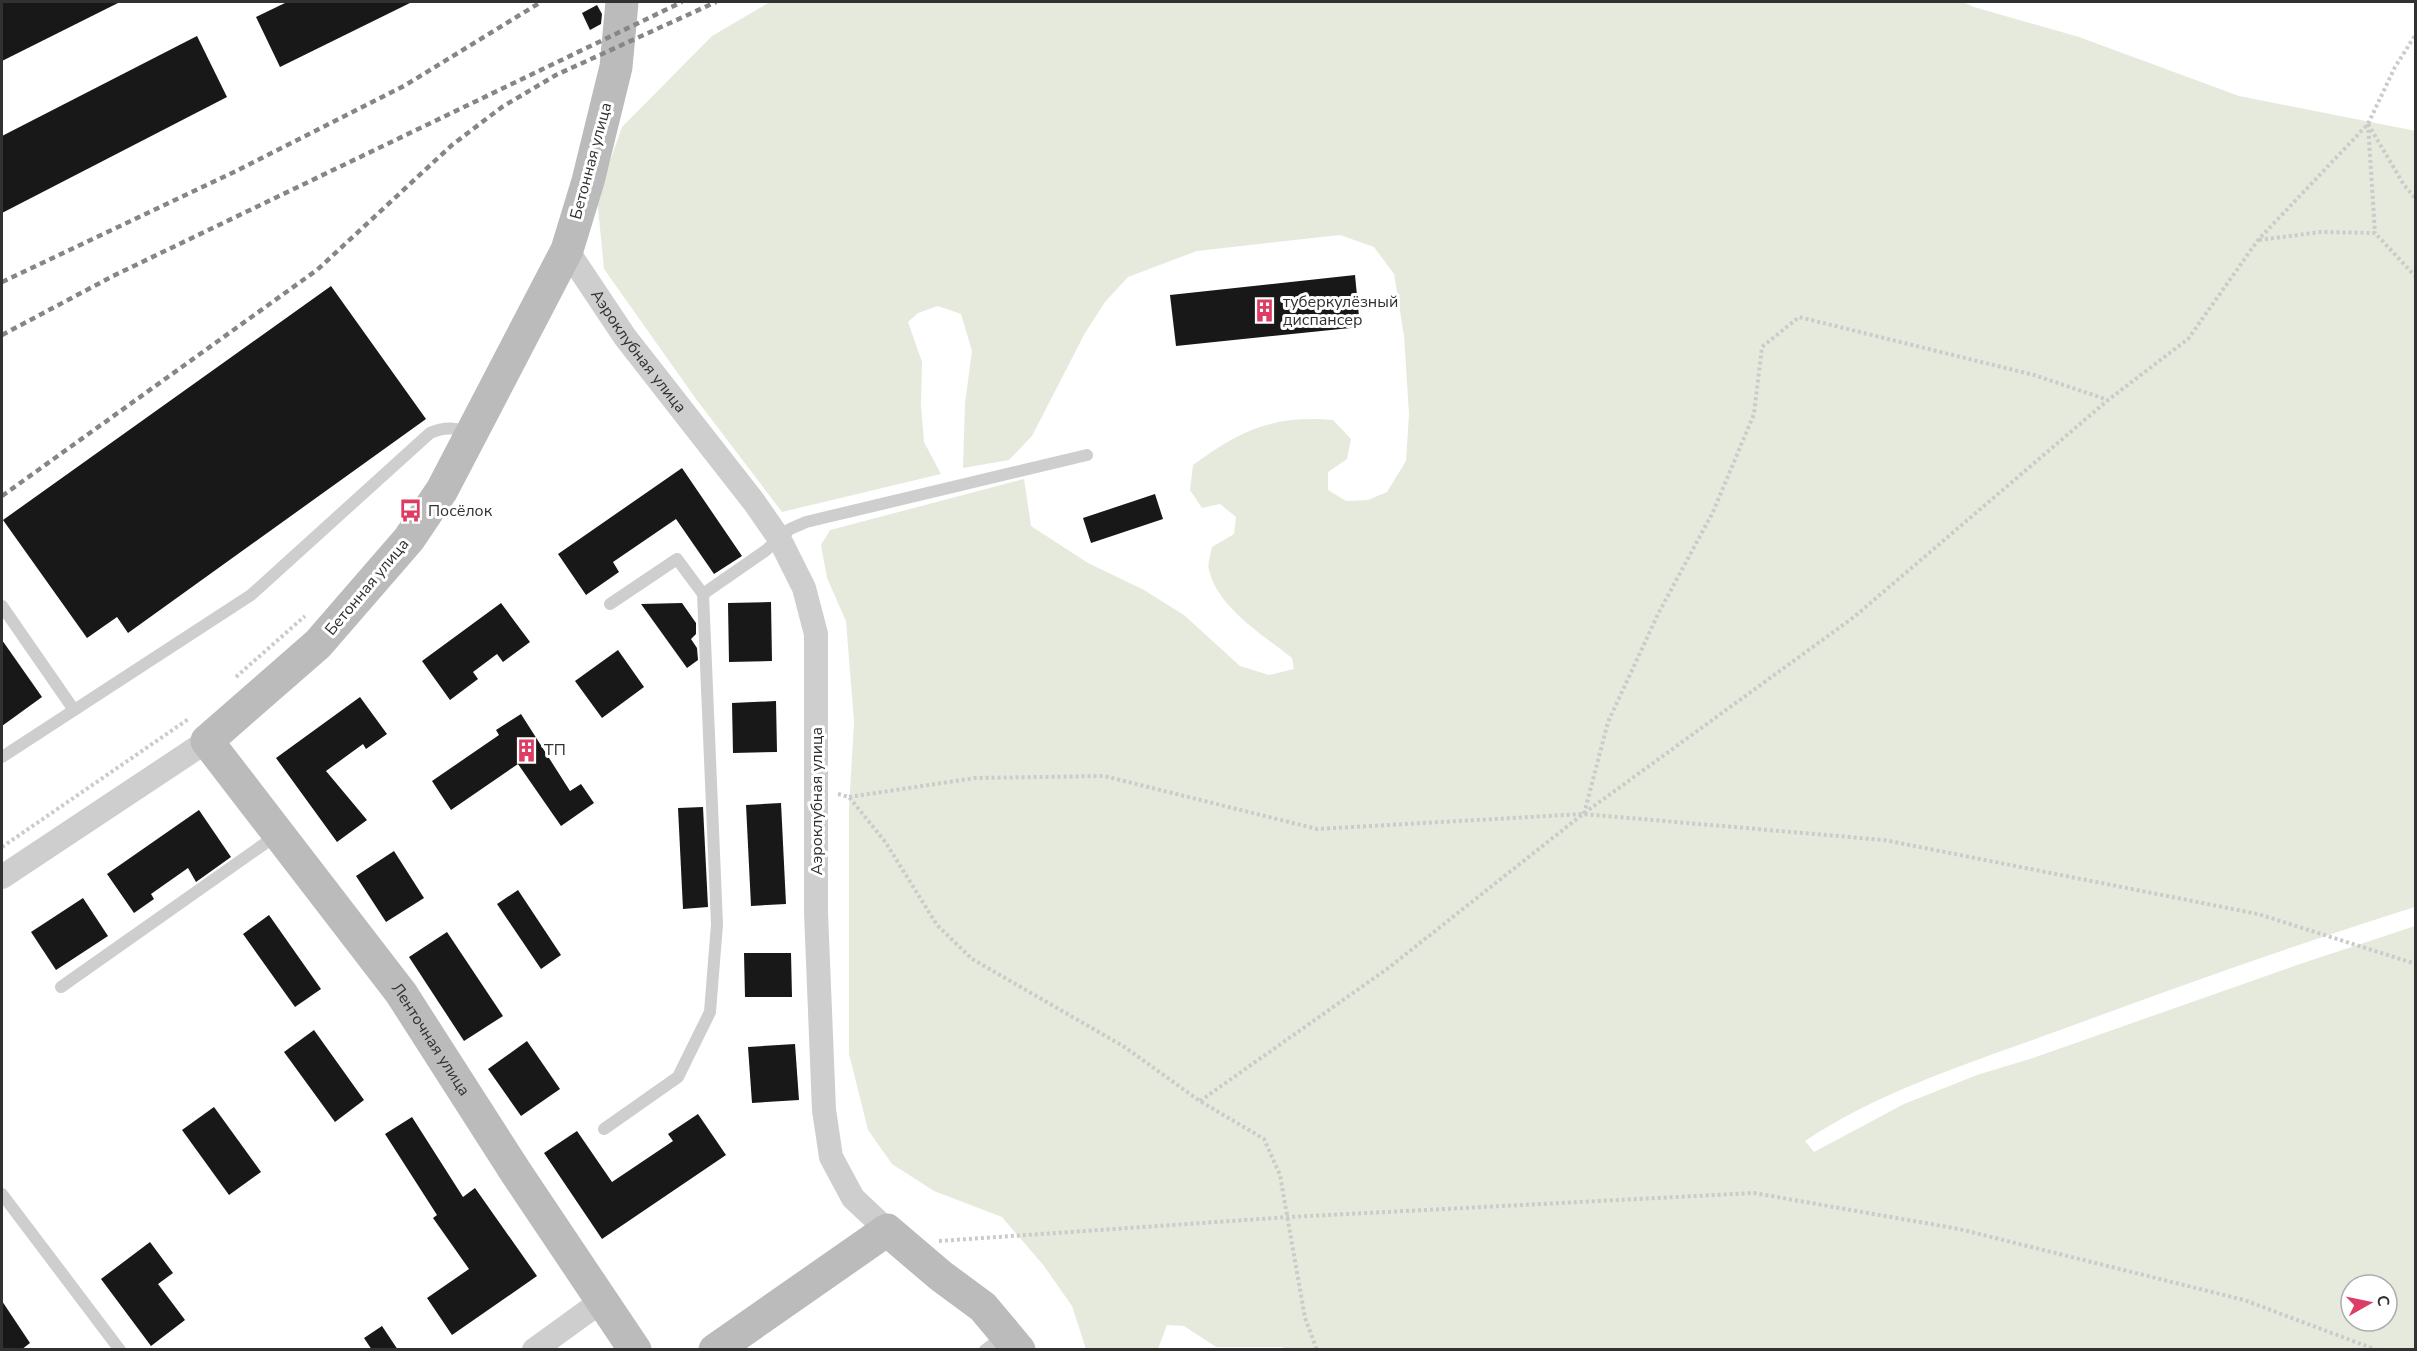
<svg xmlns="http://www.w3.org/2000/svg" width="2417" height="1351" font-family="'Nunito Sans',sans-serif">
<rect width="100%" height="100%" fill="#fff"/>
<path fill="#e6eadd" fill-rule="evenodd" d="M770,2H1963L1974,7L2079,37L2239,96L2416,131L2415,907C2297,944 2180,986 2063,1029C1976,1061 1883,1089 1805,1141L1814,1152L1904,1104L1977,1075L2033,1058L2297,965L2415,926V1349L1285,1350L1283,1347H1216L1184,1326L1167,1325L1158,1349H1086L1072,1306L1044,1266L1002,1217L934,1191L892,1164L868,1130L849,1054V809L854,722L846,621L827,578L821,545L830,530L1024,479L1031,526L1088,563L1144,590L1184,615L1240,666L1269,675L1294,669L1292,658C1263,635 1218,608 1209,570C1207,563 1211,554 1212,547L1234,534L1236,517L1220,504L1202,508L1190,490L1193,465C1241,430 1273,415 1333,420L1351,439L1347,459L1328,472V490L1346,501L1368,500L1387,492L1406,461L1409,414L1404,336L1394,274L1374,247L1340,235L1197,251L1128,277L1105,302L1085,333L1032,436L1009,460L963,468L965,403L972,351L961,314L938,306L918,313L908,322L922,362L921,405L924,442L941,474L782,512L696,399L604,269L597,198L622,127L712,36ZM2351,1285H2387V1321H2351Z"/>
<g fill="#181818">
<polygon points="2,2 120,2 2,61"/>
<polygon points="287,2 412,2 280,67 256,17"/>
<polygon points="597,5 602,14 601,24 590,30 582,13"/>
<polygon points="197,36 227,97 2,213 2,136"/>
<polygon points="1355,275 1360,327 1176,346 1170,295"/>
<polygon points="331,286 426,419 128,633 117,617 87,638 3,520"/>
<polygon points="682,468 742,556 714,574 676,519 613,562 619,572 586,595 558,554"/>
<polygon points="1155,494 1163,519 1091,543 1083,518"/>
<polygon points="771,602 772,661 729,662 728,603"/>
<polygon points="501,603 530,642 503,662 497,654 473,672 478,679 450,700 422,661"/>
<polygon points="682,603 696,623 696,634 691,639 697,648 698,660 687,668 641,604"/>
<polygon points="2,640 42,697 2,726"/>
<polygon points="618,650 644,687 602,718 575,681"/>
<polygon points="360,697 387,734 366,749 363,744 326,771 367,820 337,842 276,758"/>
<polygon points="776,701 777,752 733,753 732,703"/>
<polygon points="521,714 570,791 581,784 594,803 561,826 518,764 451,810 432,781 499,735 496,730"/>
<polygon points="781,803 786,904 751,906 746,805"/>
<polygon points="703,807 708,907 683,909 678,808"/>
<polygon points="199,810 231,857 196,882 188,868 151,894 154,899 134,913 107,874"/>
<polygon points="394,851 424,898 386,922 356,876"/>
<polygon points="518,890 561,955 541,969 497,904"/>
<polygon points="83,898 108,936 56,970 31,932"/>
<polygon points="269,915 321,989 295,1007 243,934"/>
<polygon points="447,932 503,1016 464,1041 409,957"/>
<polygon points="744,953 791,953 792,997 745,997"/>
<polygon points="314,1030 364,1100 335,1122 284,1052"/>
<polygon points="527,1041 560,1089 521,1116 488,1069"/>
<polygon points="795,1044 799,1100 752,1103 748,1047"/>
<polygon points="214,1107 261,1172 229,1195 182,1130"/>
<polygon points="698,1114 726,1155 602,1239 544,1153 577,1131 612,1182 673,1141 668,1134"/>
<polygon points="412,1117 463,1197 475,1188 537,1276 452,1335 427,1298 469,1269 433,1218 437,1215 385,1134"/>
<polygon points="150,1242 173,1273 158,1284 185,1320 151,1346 101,1279"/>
<polygon points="2,1301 30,1343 21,1350 2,1350"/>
<polygon points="382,1326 398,1350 372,1350 364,1338"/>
</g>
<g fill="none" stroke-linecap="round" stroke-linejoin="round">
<g stroke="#cbcbcb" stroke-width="4" stroke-dasharray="3 3" stroke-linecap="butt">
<polyline points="2368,124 2375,233"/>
<polyline points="2368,124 2404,185 2416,199"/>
<polyline points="2259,240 2321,232 2375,233 2416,277"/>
<polyline points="236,677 305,616"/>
<polyline points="838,794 849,797 886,843 937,925 972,959 1123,1046 1200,1101 1264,1139 1280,1175 1305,1318 1317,1350"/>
<polyline points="849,797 975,778 1104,776 1317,829 1583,814 1884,840 2258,914 2416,964"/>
<polyline points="1584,814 1608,722 1658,614 1713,512 1754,414 1762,347 1799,317 2034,375 2108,400"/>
<polyline points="2,847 190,718"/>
<polyline points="1200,1101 1387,969 1583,814 1854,617 2108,400 2188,339 2258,240 2368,124 2395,67 2416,34"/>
<polyline points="939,1241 1289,1217 1754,1193 1959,1229 2244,1300 2377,1350"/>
</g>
<g stroke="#cecece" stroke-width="12">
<polyline points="610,604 677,559 703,594 765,551 790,529 806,522 1087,455"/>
<polyline points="2,606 74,710"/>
<path d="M2,757L251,595L430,433C446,426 456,428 472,433"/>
<polyline points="61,987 277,835"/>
<polyline points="604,1129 678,1077 710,1012 717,924 703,594"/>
<polyline points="2,1194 120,1350"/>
<polyline points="985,1350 1005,1335"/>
</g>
<g stroke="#cecece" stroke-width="24">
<path id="s1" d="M567,250L625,337L754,502L779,538L804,588L816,634V912L824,1110L831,1157L853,1198L887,1230"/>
<polyline points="2,877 207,741"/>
<polyline points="534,1350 603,1300"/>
</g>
<g stroke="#bbb" stroke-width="33">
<path id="s2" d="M622,2L616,67L588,181L567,250L442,490L409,539L318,644L207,741L401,993L517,1174L635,1350"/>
<polyline points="715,1350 887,1230 941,1276 983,1307 1019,1350"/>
</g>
<g stroke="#868686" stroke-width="4.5" stroke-dasharray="6 4.5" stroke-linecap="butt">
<polyline points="2,282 232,173 404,86 541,2"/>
<polyline points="2,335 113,276 682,2"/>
<polyline points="2,496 317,270 452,145 502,107 556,75 716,2"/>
</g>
</g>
<defs>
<symbol id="building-bare" viewBox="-9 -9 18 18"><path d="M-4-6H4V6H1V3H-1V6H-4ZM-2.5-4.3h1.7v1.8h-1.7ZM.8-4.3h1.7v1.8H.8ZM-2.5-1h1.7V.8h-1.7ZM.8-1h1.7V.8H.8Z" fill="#dd3d65" stroke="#fff" stroke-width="2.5" paint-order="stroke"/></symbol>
<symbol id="bus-bare" viewBox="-9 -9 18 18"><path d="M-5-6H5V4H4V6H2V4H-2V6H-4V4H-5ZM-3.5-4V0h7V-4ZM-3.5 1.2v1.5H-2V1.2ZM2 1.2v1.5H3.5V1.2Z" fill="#dd3d65" stroke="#fff" stroke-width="2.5" paint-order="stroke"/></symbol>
</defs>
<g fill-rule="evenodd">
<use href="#building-bare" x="1248" y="294" width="33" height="33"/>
<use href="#bus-bare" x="394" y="494" width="33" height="33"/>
<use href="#building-bare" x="510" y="734" width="33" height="33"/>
</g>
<g text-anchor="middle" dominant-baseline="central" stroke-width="6" stroke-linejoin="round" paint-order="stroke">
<g font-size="16" fill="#313131" stroke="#fff">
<text transform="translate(591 161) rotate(-75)">Бетонная улица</text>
<text stroke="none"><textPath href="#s1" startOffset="124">Аэроклубная улица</textPath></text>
<text transform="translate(367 587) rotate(-50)">Бетонная улица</text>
<text transform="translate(817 801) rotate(-90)">Аэроклубная улица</text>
<text stroke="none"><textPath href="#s2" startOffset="1244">Ленточная улица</textPath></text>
</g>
<g font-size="16" fill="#313131" stroke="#fff" text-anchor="start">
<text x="1283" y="302">туберкулёзный<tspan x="1283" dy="18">диспансер</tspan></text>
<text x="428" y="511">Посёлок</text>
<text x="544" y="750">ТП</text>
</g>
</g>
<rect width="2417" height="1351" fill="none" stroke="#313131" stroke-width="6"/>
<g transform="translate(2369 1303) rotate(81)"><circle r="28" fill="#ffffff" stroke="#adadad" stroke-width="1.5"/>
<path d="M0-4.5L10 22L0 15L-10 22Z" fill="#dd3d65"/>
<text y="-9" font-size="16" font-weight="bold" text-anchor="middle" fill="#313131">С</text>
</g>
</svg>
